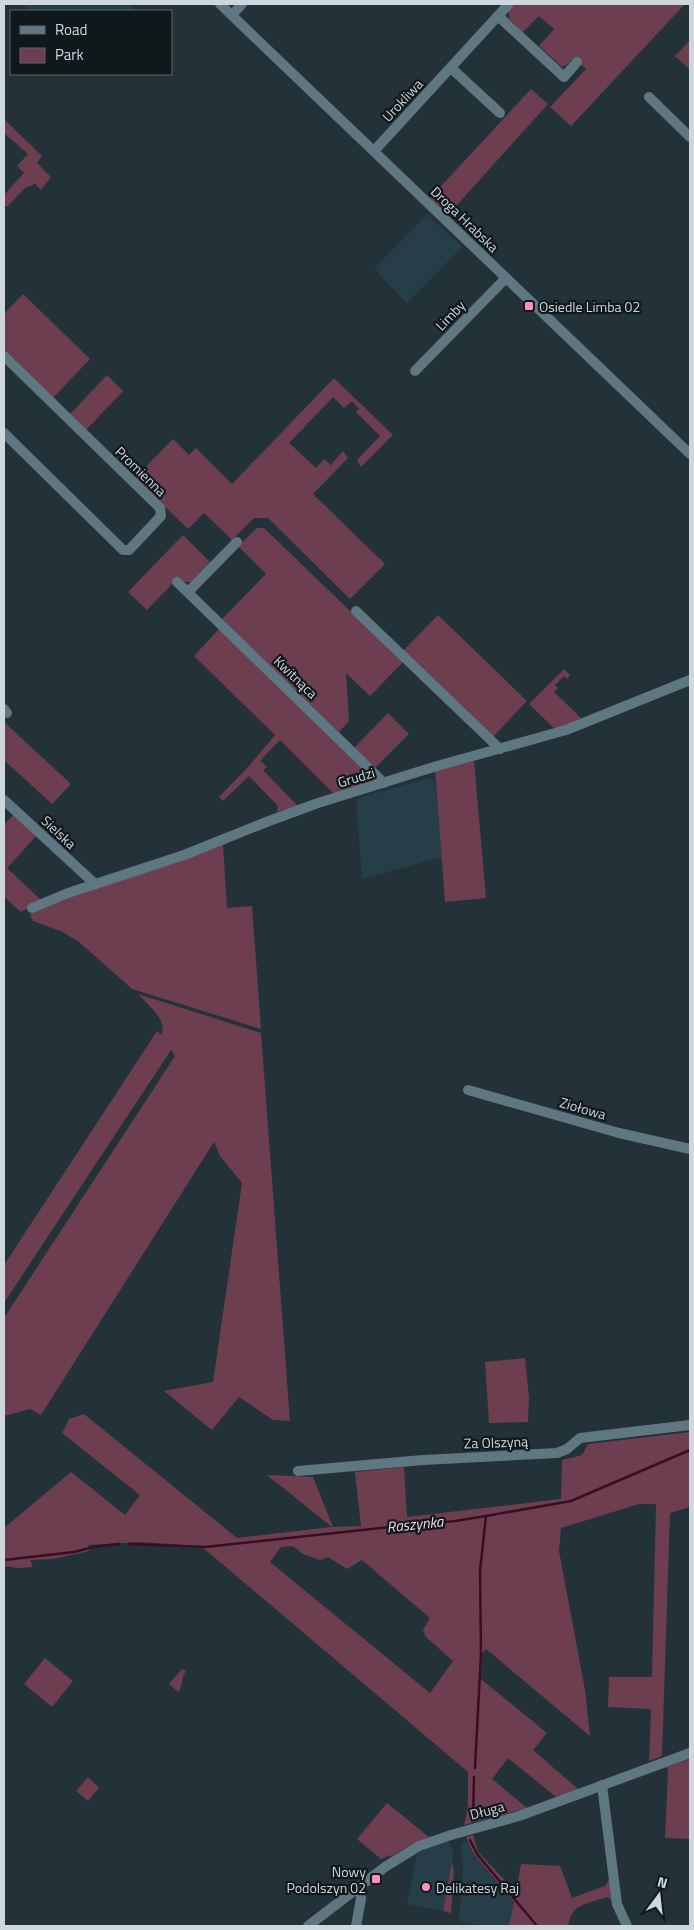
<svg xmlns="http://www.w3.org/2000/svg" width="694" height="1930" font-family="'Titillium Web',sans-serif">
<rect width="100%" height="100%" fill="#223238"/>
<g fill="#263e47">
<polygon points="23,4 127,4 133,9 131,11 30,11"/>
<polygon points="427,214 462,247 407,303 374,269"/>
<polygon points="429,778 435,782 442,857 362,879 356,799"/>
<polygon points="463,1841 469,1843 473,1853 514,1902 509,1926 482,1926 459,1921 463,1870 461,1848"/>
<polygon points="449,1842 453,1848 452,1861 443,1911 407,1904 417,1853 429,1847"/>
</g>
<g fill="#6d3e50" fill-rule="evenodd">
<polygon points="507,4 685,4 571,126 550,107 586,69 574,58 565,66 561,66 539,46 554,29 539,16 523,32 509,19 509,11 512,8"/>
<polygon points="690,40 690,70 675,56"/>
<polygon points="531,89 548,104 447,216 430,198"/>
<polygon points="4,119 42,156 37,163 51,177 41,190 35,184 25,188 7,207 4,204 4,195 24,173 17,166 28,154 4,133"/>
<polygon points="23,294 90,359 53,398 4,349 4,314"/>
<polygon points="107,375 123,391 86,430 70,414"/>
<polygon points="334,378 393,435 361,467 357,460 380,436 356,412 359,409 352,401 344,408 333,397 289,443 316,468 324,459 331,465 343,451 348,458 313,494 385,564 350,599 268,518 254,518 232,540 204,513 188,529 135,478 173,439 189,455 196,448 232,484"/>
<polygon points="257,528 264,528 403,662 370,696 346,673 349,721 339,732 222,619 266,574 238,546"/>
<polygon points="183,535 210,562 191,582 184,582 179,577 147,610 128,592"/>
<polygon points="438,615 527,701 493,737 403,651"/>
<polygon points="220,628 376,780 335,795 280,740 260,761 267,767 263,770 298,806 277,812 278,806 249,776 223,801 219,797 249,766 275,735 194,656"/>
<polygon points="564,669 570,675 567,679 564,676 555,685 558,688 554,692 583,720 556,730 529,704"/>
<polygon points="388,713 409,734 375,768 354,748"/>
<polygon points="4,722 71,784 52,804 4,760"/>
<polygon points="474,761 486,898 445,902 435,771"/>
<polygon points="14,814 37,835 7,868 41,900 21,912 4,897 4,825"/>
<polygon points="223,844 227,908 252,906 261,1029 132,989 79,942 61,931 33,921 30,915 34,909"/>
<path d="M138,994L261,1033L290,1421L273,1420L239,1397L212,1430L164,1391L213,1382L242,1183L220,1156L214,1142L41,1415L30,1409L4,1416V1318L175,1056L171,1050L4,1303V1265L157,1031L161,1035C169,1021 147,1004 138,994Z"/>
<polygon points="525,1358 529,1398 528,1422 489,1423 485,1362"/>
<path d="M84,1414L237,1538L332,1527L267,1475L313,1477L333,1527L361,1526L355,1472L404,1467L407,1517L561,1499L562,1460L582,1455L588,1444L690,1432V1507L670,1513L662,1756L649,1761L651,1709L608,1707L609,1677H652L656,1504H639L561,1528L559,1551L585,1690L590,1736L486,1649L482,1654L481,1679L547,1733L533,1750L578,1789L556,1797L508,1758L492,1779L527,1808L464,1825L468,1808V1772L201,1546L140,1542L88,1545L89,1551L53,1559L30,1560L33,1567L18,1568L4,1566V1528L71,1472L125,1515L140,1495L62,1433L69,1419ZM293,1546L303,1554L320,1560L328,1557L347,1569L362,1560L430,1618L423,1630L426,1637L453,1661L430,1693L270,1562L281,1547Z"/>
<polygon points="45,1658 73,1681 52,1707 24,1684"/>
<path d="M182,1669L186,1671C181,1678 183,1686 178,1692L169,1684Z"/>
<polygon points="690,1759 690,1839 665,1838 668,1771 667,1767"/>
<polygon points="88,1777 99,1788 88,1801 76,1791"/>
<polygon points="387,1803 429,1837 410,1845 391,1857 390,1855 381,1859 357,1839"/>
<path d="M473,1835L478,1852L516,1892L521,1864L560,1866L572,1898L605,1886L610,1878L612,1900L607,1897C587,1904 572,1903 568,1926H509L514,1902L473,1853L466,1837Z"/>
<polygon points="452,1861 454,1871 451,1913 443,1911"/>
</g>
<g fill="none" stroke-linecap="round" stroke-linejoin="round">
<g stroke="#390e21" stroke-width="2.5">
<polyline points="129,1544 205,1547 390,1527 455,1521 486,1516 571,1501 690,1450"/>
<polyline points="4,1560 74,1552 93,1547 119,1544"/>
<polyline points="475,1768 481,1653 480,1571 486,1516"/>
<polyline points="473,1819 474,1777"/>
<polyline points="470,1840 477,1854 537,1926"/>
</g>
<g stroke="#5f7781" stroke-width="10">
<polyline points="220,4 690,454"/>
<polyline points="232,15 242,4"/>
<polyline points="498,16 564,77 577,62"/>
<polyline points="451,68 500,113"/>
<polyline points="649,97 690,137"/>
<polyline points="374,151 508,5"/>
<polyline points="4,356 160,508 161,516 129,550 123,550 4,433"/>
<polyline points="415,371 506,278"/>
<polyline points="177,582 384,783"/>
<polyline points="188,592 237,542"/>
<polyline points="356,611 500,749"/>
<polyline points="4,709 7,713"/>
<polyline points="4,800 95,884"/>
<polyline points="32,908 68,893 184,855 269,821 318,803 437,766 566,730 690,680"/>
<polyline points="468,1090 619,1133 690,1149"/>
<polyline points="298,1471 423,1460 557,1453 567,1449 580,1438 690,1425"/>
<polyline points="602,1785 617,1904 627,1926"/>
<polyline points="308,1926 385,1867 419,1846 451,1835 519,1816 690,1753"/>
<polyline points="356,1926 361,1899 360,1886"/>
</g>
</g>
<g fill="#ff8ebb" stroke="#11181b" stroke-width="2">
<rect x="524" y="301" width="10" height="10" rx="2.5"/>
<rect x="371" y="1874" width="10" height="10" rx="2.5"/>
<circle cx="426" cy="1887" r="5"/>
</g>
<g text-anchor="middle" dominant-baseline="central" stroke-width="4.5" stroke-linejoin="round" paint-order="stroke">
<g font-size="14" fill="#ced8dc" stroke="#11181b">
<text transform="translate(402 100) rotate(-47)">Urokliwa</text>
<text transform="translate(465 219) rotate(44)">Droga Hrabska</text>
<text transform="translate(450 315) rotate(-46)">Limby</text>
<text transform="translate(141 471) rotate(44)">Promienna</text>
<text transform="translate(296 677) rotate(44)">Kwitnąca</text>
<text transform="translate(356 777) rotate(-17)">Grudzi</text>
<text transform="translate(59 832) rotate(43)">Sielska</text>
<text transform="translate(583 1108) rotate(16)">Ziołowa</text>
<text transform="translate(496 1442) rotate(-2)">Za Olszyną</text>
<text transform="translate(487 1810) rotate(-15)">Długa</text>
</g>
<g font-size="14" fill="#ced8dc" stroke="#11181b" text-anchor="start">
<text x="539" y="306">Osiedle Limba 02</text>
<text x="366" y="1871" text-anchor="end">Nowy<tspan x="366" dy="16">Podolszyn 02</tspan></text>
<text x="436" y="1887">Delikatesy Raj</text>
</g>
<g font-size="15" font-style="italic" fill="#f6d4e0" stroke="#11181b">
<text transform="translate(415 1524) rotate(-6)">Raszynka</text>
</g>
</g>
<rect width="694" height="1930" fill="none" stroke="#ced8dc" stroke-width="10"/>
<rect x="10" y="10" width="162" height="65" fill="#11181b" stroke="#5d6568"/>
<rect x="20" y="26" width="25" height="8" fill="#5f7781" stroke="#5d6568"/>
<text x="55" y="35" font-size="15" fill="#ced8dc">Road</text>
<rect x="20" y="48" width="25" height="15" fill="#6d3e50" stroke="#5d6568"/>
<text x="55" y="60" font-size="15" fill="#ced8dc">Park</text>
<g transform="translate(659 1895) rotate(15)" stroke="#11181b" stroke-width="4" paint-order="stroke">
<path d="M0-4L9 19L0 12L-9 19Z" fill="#ced8dc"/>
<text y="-8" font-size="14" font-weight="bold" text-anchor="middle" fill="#ced8dc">N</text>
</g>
</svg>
